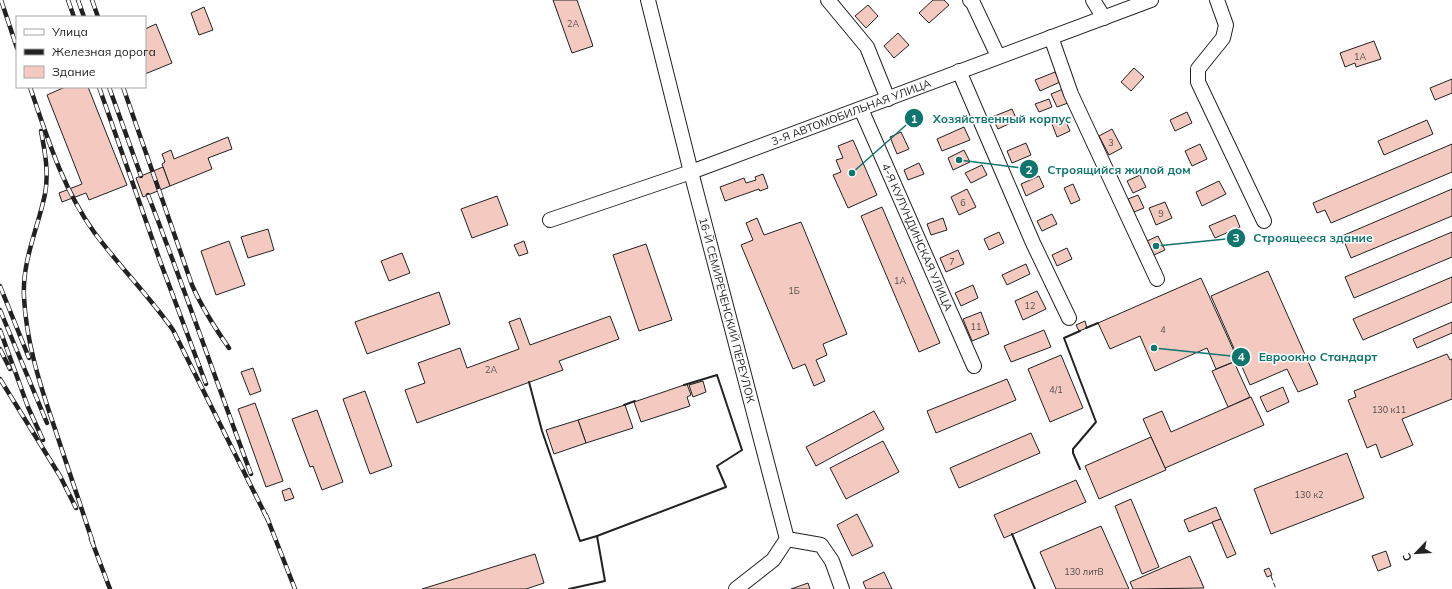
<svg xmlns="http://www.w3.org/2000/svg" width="1452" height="589" font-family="Mulish,sans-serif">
<rect width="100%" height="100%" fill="#fff"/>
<g fill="#f3c9c0" stroke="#222">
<polygon points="553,0 577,0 593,46 572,53"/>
<polygon points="933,0 944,0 949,5 929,23 919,13"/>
<polygon points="868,5 878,16 866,28 855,16"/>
<polygon points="204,7 213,30 199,35 191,13"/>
<polygon points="156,24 172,63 145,74 145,29"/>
<polygon points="898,33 909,45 894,58 884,46"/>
<polygon points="1374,41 1381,59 1356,67 1355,63 1345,67 1340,53"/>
<polygon points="1134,68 1144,77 1131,91 1121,82"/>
<polygon points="1055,72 1060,82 1040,91 1035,80"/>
<polygon points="1452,79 1452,93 1435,100 1430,88"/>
<polygon points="65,87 88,87 127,185 89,200 86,193 62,202 59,193 82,184 47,95"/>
<polygon points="1063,89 1068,103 1057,107 1051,94"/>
<polygon points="1049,99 1052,107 1039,112 1035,104"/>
<polygon points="1012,109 1017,120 998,129 992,117"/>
<polygon points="1187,112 1192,123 1175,131 1170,120"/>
<polygon points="1065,119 1070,131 1057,137 1052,124"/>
<polygon points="1427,120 1433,134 1384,155 1378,141"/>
<polygon points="964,127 970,140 942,151 937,139"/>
<polygon points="1112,129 1122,148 1109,155 1099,136"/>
<polygon points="901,132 909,149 897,154 890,137"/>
<polygon points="228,137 232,149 208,158 212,169 170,186 162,164 165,162 162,154 171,150 174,159"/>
<polygon points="853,140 877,195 848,208 833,175 841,172 836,160 843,158 838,146"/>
<polygon points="1026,143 1031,155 1012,163 1007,151"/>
<polygon points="1200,144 1207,159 1192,166 1185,151"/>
<polygon points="1452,144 1452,172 1331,223 1325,210 1317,213 1313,203"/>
<polygon points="964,150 970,162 953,170 948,158"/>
<polygon points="919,163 924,174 908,180 904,170"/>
<polygon points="982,165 987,175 971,183 965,173"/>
<polygon points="163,167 170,186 143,197 136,178"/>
<polygon points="763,174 768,188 760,191 759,189 725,201 720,187 744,178 746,183 756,180 755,177"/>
<polygon points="1140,175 1146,187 1133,193 1127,181"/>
<polygon points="1039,176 1044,187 1026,196 1021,184"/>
<polygon points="1219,181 1226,194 1202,206 1196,192"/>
<polygon points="1073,184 1080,200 1071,204 1064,188"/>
<polygon points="967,189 976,207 959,215 951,197"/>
<polygon points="1452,189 1452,216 1351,258 1342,236"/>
<polygon points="1138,195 1144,208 1134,212 1128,199"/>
<polygon points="497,196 508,225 472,238 461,209"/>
<polygon points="1165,202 1172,218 1156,225 1149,208"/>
<polygon points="882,207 940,343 919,352 861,216"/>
<polygon points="1052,214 1057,224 1042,231 1037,221"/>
<polygon points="1235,215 1240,227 1215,238 1209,226"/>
<polygon points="757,218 764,235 801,222 847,334 823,344 827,355 816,360 825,381 814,386 805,364 793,369 741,245 753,240 746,223"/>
<polygon points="943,218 947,230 931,235 927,224"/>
<polygon points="268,229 274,250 248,258 241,237"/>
<polygon points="999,232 1004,243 989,250 984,239"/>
<polygon points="1452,232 1452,257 1354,298 1345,277"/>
<polygon points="1158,236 1165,250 1154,255 1147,241"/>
<polygon points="229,241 245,285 216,295 201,251"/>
<polygon points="524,241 528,253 519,256 514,245"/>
<polygon points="646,244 672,320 639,331 613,255"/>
<polygon points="1067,248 1072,259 1057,266 1052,255"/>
<polygon points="958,250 964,264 946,272 940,258"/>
<polygon points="402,253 410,273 389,281 381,261"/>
<polygon points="1026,264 1030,274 1007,285 1002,275"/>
<polygon points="1268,271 1318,384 1298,392 1287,369 1250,385 1211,296"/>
<polygon points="1452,277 1452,302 1363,340 1353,319"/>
<polygon points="1201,278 1238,360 1216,369 1207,348 1155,371 1140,336 1110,349 1098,323"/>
<polygon points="973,285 978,298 961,306 955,293"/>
<polygon points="1037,291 1046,309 1023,320 1015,301"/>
<polygon points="439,292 450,324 367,354 355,322"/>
<polygon points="981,312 989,334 972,341 963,319"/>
<polygon points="610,316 619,339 559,361 563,370 417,423 405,390 425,383 418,363 460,348 467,368 519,349 509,322 520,318 530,345"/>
<polygon points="1085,321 1087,328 1079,331 1076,325"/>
<polygon points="1452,322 1452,333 1417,348 1413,339"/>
<polygon points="1044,330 1051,347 1011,362 1004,346"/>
<polygon points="1447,354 1450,360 1452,359 1452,399 1402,419 1413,445 1381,458 1376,444 1367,448 1348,400 1356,397 1354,391"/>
<polygon points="1061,355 1083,408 1050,422 1028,369"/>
<polygon points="1234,362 1250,397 1228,407 1212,371"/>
<polygon points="253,368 261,391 250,395 241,372"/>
<polygon points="1007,379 1016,400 936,433 927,411"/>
<polygon points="703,381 706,392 693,397 689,385"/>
<polygon points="687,384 691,395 687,397 690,406 641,422 634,402"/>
<polygon points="1283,387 1289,402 1267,412 1260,397"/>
<polygon points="365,391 392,466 370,474 343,399"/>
<polygon points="1251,397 1264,425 1165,468 1143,419 1162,411 1171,432"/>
<polygon points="255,403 283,481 266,487 238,409"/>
<polygon points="625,405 633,428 586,443 578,420"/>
<polygon points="317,410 343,482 322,490 313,466 310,467 292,419"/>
<polygon points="874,411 884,429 816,466 806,447"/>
<polygon points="578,420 586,443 554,454 546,430"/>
<polygon points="1031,433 1040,453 959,488 950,468"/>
<polygon points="1151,437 1166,470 1099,499 1085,466"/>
<polygon points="883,441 899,472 846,499 830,468"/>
<polygon points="1347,453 1364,498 1271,534 1254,489"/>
<polygon points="1076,480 1086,502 1004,538 994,515"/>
<polygon points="290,488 294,498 285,501 282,491"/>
<polygon points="1131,499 1159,567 1142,574 1115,506"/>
<polygon points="1216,507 1221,519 1189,532 1184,520"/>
<polygon points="857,514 873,546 852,556 837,525"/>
<polygon points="1221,519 1236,554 1227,558 1212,522"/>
<polygon points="1101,526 1129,589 1056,589 1040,552"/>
<polygon points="1386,551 1391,566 1378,571 1372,556"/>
<polygon points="535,554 544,583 526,589 422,589"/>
<polygon points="1190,556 1204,588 1133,589 1130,582"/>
<polygon points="1269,568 1272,575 1267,577 1264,570"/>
<polygon points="884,572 892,589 866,589 863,582"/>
<polygon points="808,583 810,589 791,589"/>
</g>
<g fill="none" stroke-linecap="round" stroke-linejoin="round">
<defs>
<g id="minor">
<path id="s1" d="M648,0L691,172L787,539L821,545L832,561L842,589"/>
<polyline points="828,0 867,47 888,99"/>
<polyline points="970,0 973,3 998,56"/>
<polyline points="1093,0 1104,18"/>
<polyline points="1217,0 1226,25 1223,38 1198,69 1198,82 1264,221"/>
<polyline points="1051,37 1071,94 1157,279"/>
<polyline points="959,71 1033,243 1069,318"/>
<path id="s2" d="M861,109L974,366"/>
<path id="s3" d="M550,220L691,172L1151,0"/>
<polyline points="736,589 773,560 787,539"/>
</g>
</defs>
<use href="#minor" stroke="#222" stroke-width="16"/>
<use href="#minor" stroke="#fff" stroke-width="14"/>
<defs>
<g id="rail">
<polyline points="1,0 17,48"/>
<polyline points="68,0 74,17"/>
<polyline points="78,0 84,17"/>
<polyline points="92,0 98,17"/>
<path d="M30,87C47,137 63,189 94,232C119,266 149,296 173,330L268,520"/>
<polyline points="99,87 160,261 206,384"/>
<polyline points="109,87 141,176"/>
<path d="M123,87L192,285C202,308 215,328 229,348"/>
<path d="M41,131C45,152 49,173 45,194C38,228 22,261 24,297C26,340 39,382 53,423C66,463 80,503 93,543"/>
<path d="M148,195C184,287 216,381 251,474"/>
<polyline points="0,286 29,358"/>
<polyline points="0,310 47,423"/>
<polyline points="0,330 28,407 43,440"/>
<polyline points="0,349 10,369"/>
<polyline points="0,379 60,476 76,508"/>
<polyline points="266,515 295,589"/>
<polyline points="91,539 110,589"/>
</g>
</defs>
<use href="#rail" stroke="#222" stroke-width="4.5"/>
<use href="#rail" stroke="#fff" stroke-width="3" stroke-dasharray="9" stroke-linecap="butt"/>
<polyline stroke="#222" stroke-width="1" stroke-dasharray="5 2" stroke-linecap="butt" points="1271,576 1276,589"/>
<g stroke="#222" stroke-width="2">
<polyline points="1086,328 1098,323"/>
<polyline points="529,382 542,431 580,541 597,536"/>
<polyline points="624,405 635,401"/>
<polyline points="1080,469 1073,453 1073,449 1096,422 1064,338 1080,331"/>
<polyline points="1012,534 1035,589"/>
<polyline points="569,589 605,581 597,536 726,487 717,466 742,450 717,375 684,385"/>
</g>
</g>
<g text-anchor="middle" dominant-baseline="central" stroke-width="3" stroke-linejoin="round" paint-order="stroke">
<g font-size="9" fill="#564c4a">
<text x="573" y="23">2А</text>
<text x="1360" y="56">1А</text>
<text x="1111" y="142">3</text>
<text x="963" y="202">6</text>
<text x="1161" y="213">9</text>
<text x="952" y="261">7</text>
<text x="900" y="280">1А</text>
<text x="794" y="290">1Б</text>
<text x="1030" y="305">12</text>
<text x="976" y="326">11</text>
<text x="1163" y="329">4</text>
<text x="491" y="369">2А</text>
<text x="1056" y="389">4/1</text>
<text x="1389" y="409">130 к11</text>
<text x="1309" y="494">130 к2</text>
<text x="1084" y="571">130 литВ</text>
</g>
<g font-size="11" fill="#222" stroke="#fff">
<text stroke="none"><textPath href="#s3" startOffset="320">3-Я АВТОМОБИЛЬНАЯ УЛИЦА</textPath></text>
<text stroke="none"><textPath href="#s2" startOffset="140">4-Я КУЛУНДИНСКАЯ УЛИЦА</textPath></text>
<text stroke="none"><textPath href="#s1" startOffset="320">16-Й СЕМИРЕЧЕНСКИЙ ПЕРЕУЛОК</textPath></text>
</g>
</g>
<path fill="none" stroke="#0f766e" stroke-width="1.5" d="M852 173L914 118M959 160L1029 169M1156 246L1236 238M1154 348L1241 357"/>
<g fill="#0f766e" stroke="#fff" stroke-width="1.5">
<circle cx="852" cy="173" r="4"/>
<circle cx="959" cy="160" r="4"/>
<circle cx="1156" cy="246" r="4"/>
<circle cx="1154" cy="348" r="4"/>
<circle cx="914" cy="118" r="10"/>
<circle cx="1029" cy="169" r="10"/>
<circle cx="1236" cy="238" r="10"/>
<circle cx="1241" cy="357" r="10"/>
</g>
<g font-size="12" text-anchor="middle" font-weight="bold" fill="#fff">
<text x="914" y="123">1</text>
<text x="1029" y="174">2</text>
<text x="1236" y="242">3</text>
<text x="1241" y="361">4</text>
</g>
<g font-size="12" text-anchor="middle" font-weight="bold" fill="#0f766e" stroke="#fff" stroke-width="3" stroke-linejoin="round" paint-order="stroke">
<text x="1002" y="123">Хозяйственный корпус</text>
<text x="1119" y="174">Строящийся жилой дом</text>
<text x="1313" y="242">Строящееся здание</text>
<text x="1318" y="361">Евроокно Стандарт</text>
</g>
<rect x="16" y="16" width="130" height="72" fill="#ffffff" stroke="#a7a7a7"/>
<rect x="24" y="29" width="20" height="6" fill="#ffffff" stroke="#a7a7a7"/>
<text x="52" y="36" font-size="12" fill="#222222">Улица</text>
<rect x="24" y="49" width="20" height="6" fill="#222222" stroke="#a7a7a7"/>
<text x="52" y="56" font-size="12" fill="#222222">Железная дорога</text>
<rect x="24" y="66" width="20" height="12" fill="#f3c9c0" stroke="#a7a7a7"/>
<text x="52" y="76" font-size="12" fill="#222222">Здание</text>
<g transform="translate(1416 553) rotate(245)" stroke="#ffffff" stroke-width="3" paint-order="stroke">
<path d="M0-3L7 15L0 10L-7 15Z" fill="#222222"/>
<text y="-6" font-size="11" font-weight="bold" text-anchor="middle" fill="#222222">С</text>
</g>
</svg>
